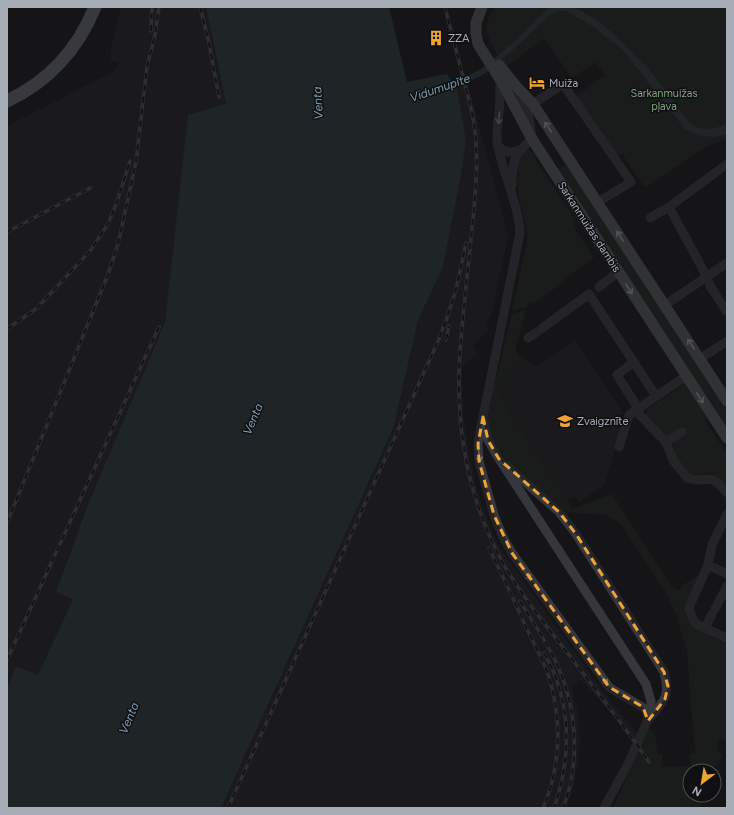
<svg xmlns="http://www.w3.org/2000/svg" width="734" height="815" font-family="Figtree,sans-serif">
<rect width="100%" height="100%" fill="#151517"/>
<g fill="#212124">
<polygon points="121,7 206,7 226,105 188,116 165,322 87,507 56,592 73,598 38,675 16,666 7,689 7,126 115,71 119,62 111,61 111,50"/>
<polygon points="467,81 508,236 491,316 485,325 488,329 473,346 478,354 462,367 463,414 468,447 476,487 495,539 502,551 603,691 637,733 633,739 581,679 572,688 578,714 580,741 578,764 574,786 567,808 221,808 394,426 418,320 443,267 466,141 456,88"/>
<polygon points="575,341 623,413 614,419 614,423 620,432 604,485 579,502 575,496 568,501 499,393 520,357 536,367"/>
</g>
<g fill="#1d251d">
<path d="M496,7H727V139L707,146L645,188L622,154L617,157L575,97L605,75L596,62L572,78L544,38L506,67C493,48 476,27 496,7Z"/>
<path d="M529,149L537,157L535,159L575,219L574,228L594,258L563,280L554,289L534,303L531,302L527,307L512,311L527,242V235C526,221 513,185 519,173L518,170L516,172V166L524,150Z"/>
<polygon points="564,165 569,168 727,406 727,432 557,170"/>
<polygon points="526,310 515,349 520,357 499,394 573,509 612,494 672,587 680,591 683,585 699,575 686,609 695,626 727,642 727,741 720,738 716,748 723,755 712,771 690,771 690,795 701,795 700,808 613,808 650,727 656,739 657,754 662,754 662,767 691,766 690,753 695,753 687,653 677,616 667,595 621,524 606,515 567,512 509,465 493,440 487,422 494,385 497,376 512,314"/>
<polygon points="684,383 707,416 705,421 725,451 727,450 727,487 710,472 698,475 690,474 676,458 673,444 664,433 646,417 646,410 682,386"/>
</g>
<path fill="#2b353a" d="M206,7H389L407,82L447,74L453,83L481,69L515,41L549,7H574L597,20L616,36L648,68L690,123C702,132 714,129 727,124V134C712,139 699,137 685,129L623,50L592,26L567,11H560L550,15L505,57L484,74L457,88L466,141L460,179L443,267L418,320L394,426L221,808H7V689L16,666L38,675L73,599L56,592L87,507L165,322L188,115L226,104Z"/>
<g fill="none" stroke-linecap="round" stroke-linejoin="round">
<g stroke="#36373c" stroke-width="9">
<path d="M500,79C500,91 500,102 499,113C498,124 495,136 498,147C504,176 518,203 520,233L483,417L488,440L499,459L646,684L651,701V713L628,764L604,808"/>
<polyline points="533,104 563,84 631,182 598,202"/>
<path d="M498,146C505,153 511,153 520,150"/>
<path d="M512,185C512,161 514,154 532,139L528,112L518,91"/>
<polyline points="669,207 707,277 710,286 727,312"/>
<polyline points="650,218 669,207 727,164"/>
<polyline points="599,287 618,272"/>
<polyline points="665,305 727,263"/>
<polyline points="541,329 589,294 656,396"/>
<polyline points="528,338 537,332"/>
<polyline points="700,359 727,341"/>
<polyline points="634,362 617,375 638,408"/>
<polyline points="635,410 666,442 673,460 687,478 697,480 711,479 718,483 727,493"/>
<path d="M482,421L478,444L479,461L494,515L503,537L512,553L609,687C615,692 645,707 647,711C648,713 647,718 648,721"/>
<polyline points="666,442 682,432"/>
<polyline points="619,447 629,415 686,376"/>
<path d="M507,466L559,512L576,534L664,672C670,695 666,699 651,717"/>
<polyline points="727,514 712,545 708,565 691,603 689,610 694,621 698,625 727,638"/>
<polyline points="708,565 727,574"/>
<polyline points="715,609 727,586"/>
<polyline points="705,628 712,614"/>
</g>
<g stroke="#52545b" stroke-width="11">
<polyline points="482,7 476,23 476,33 478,44 500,79 532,139 727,438"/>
<polyline points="499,65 516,86 533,104 727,401"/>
</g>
<path stroke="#62656d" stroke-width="13" d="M7,101C48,82 78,49 95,7"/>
<defs>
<g id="rail">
<polyline points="200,7 209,43 219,97"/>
<path d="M445,7L472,112C480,152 476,188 472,229C468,270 463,311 460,352C455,426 468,500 504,565C522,596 544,623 566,651C594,688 623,724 649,762"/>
<polyline points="151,31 152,7"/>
<polyline points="7,232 90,188"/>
<polyline points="458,281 466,243"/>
<polyline points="444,327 455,293 459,276"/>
<polyline points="7,329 37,308 90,251 108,224 117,202 130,161"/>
<polyline points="446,340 449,326"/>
<polyline points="7,523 107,277 118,244 136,162 147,67 155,35 159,7"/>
<path d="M489,548C501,573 514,599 525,625C533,642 543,659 549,677C562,720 561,767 543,808"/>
<path d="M520,601C532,621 546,641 556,662C577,707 581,761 563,808"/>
<path d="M544,653C572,701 572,757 554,808"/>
<polyline points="7,660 159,327"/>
<polyline points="228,808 439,339 445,322"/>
</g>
</defs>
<use href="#rail" stroke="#494b51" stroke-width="3.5"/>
<use href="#rail" stroke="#101012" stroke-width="2" stroke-dasharray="6" stroke-linecap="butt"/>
</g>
<defs><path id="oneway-shaft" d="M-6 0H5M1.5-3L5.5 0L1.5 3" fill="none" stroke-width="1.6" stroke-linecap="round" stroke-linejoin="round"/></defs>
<g stroke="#747880">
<use href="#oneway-shaft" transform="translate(499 118) rotate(96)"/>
<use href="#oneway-shaft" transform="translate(479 456) rotate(84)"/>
<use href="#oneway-shaft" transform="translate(527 575) rotate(54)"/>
<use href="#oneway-shaft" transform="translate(604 680) rotate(54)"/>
</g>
<g stroke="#969ba5">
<use href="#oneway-shaft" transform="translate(548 127) rotate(-124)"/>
<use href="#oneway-shaft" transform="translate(620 236) rotate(-123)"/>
<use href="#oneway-shaft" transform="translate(629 289) rotate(57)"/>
<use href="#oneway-shaft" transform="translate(691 344) rotate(-123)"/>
<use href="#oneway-shaft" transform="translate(700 398) rotate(57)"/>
</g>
<path d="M0 0H734V815H0ZM483,417L488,440L499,459L559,512L576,534L664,672L668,686L665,699L648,721L643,707L609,687L512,553L494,515L479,461L478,444Z" fill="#151517" fill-opacity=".55" fill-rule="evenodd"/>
<path fill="none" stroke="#f0a434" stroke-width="3" stroke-dasharray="8 5" stroke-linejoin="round" d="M483,417L488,440L499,459L559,512L576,534L664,672L668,686L665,699L648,721L643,707L609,687L512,553L494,515L479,461L478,444Z"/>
<defs>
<symbol id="building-bare" viewBox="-9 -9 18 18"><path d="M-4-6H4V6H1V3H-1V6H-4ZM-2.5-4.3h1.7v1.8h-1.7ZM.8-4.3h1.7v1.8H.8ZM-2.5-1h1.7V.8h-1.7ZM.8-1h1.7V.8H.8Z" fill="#f0a434" stroke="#101012" stroke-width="2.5" paint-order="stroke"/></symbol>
<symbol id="hotel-bare" viewBox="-9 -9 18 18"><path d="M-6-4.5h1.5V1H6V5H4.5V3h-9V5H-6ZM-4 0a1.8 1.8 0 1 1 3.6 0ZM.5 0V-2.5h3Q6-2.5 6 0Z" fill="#f0a434" stroke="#101012" stroke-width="2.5" paint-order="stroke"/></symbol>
<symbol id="school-bare" viewBox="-9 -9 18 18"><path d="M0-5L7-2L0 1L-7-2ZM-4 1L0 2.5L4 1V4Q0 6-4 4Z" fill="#f0a434" stroke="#101012" stroke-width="2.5" paint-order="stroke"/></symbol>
</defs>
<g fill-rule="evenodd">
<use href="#building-bare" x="425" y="27" width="22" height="22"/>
<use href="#hotel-bare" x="526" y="72" width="22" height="22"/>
<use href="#school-bare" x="554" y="410" width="22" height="22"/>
</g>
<g text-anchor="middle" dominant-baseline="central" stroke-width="3" stroke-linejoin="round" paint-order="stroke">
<g font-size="11" fill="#a7adb7" stroke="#101012" text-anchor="start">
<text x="448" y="38">ZZA</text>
<text x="549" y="83">Muiža</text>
<text x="577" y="421">Zvaigznīte</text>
</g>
<g font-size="11" fill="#7ea27e" stroke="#101012">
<text x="664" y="93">Sarkanmuižas<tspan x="664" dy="13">pļava</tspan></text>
</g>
<g font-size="11" fill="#a7adb7" stroke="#101012">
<text transform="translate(589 227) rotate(57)">Sarkanmuižas dambis</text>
</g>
<g font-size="12" font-style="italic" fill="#7e9db2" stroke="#101012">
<text transform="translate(440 88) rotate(-19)">Vidumupīte</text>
<text transform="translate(318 103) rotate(-93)">Venta</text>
<text transform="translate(253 419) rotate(-67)">Venta</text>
<text transform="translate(129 718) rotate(-67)">Venta</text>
</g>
</g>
<rect width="734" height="815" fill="none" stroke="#a7adb7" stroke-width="16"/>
<g transform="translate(702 783) rotate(211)"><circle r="19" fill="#101012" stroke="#4c4f54"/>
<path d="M0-3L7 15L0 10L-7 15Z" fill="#f0a434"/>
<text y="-6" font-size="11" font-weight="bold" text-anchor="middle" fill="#a7adb7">N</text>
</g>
</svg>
